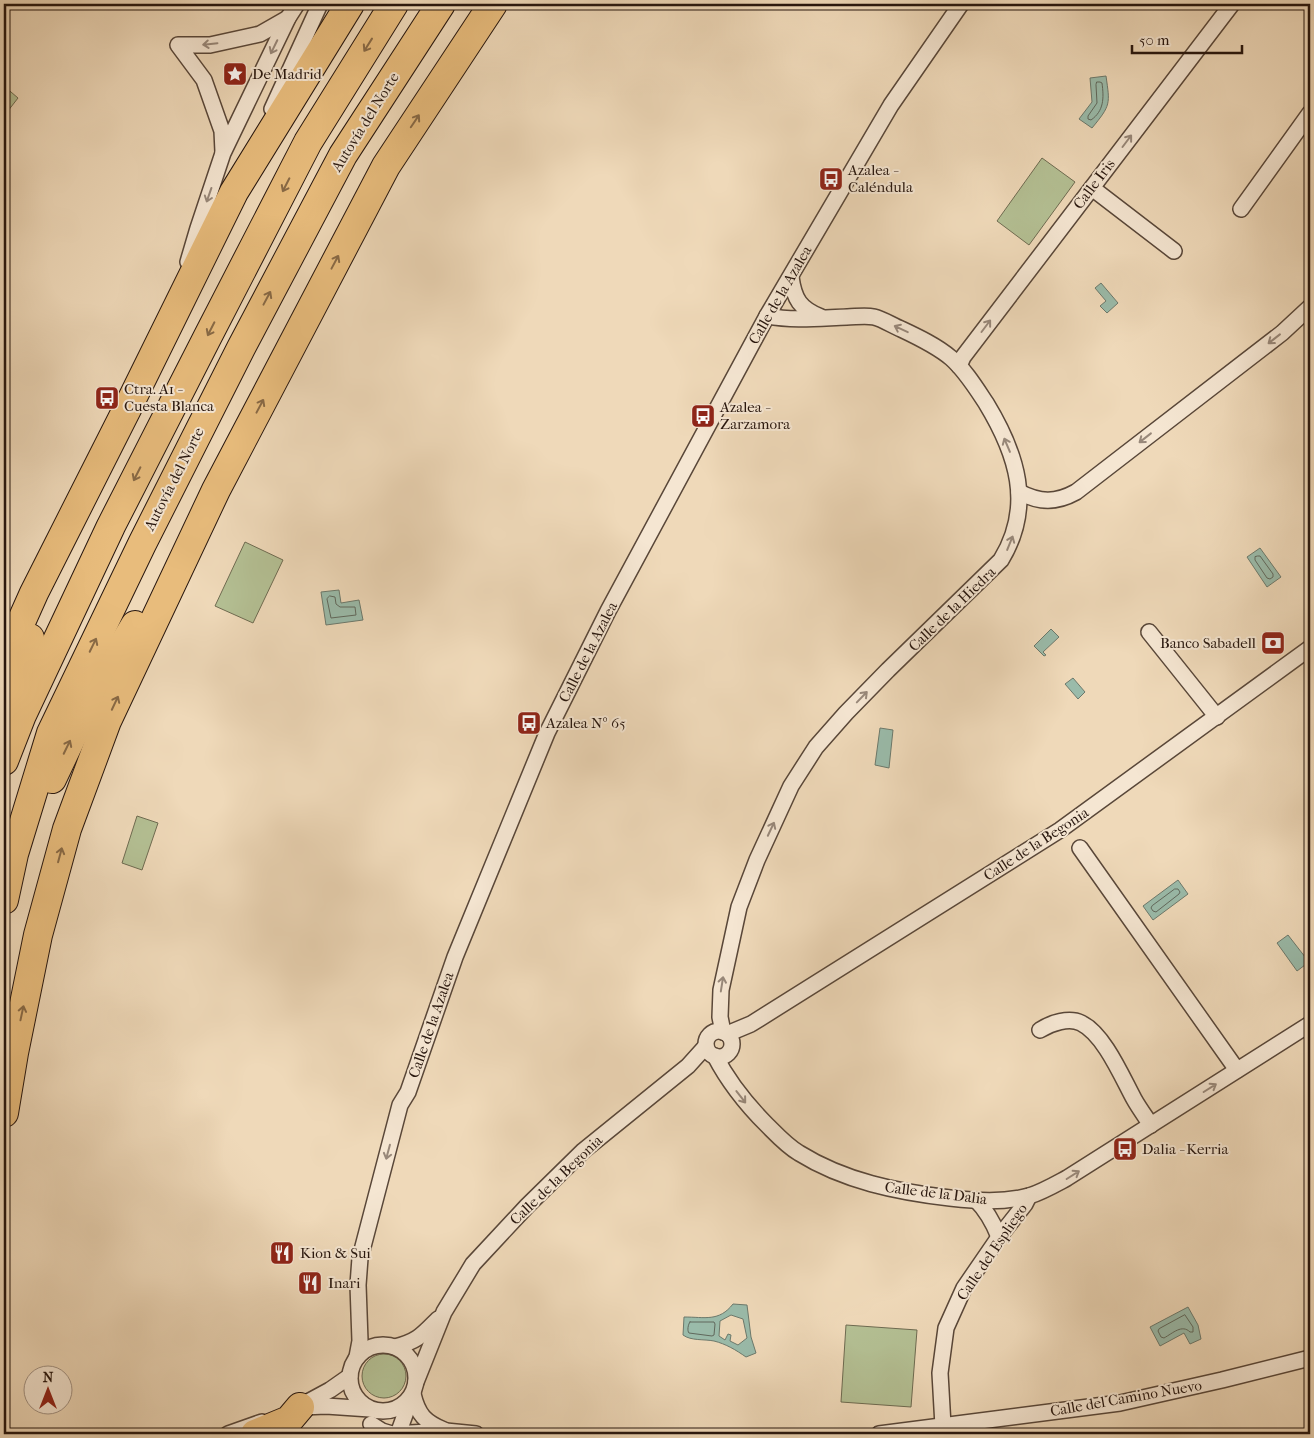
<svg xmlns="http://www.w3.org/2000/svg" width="1314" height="1438" font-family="'IM FELL French Canon',serif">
<rect width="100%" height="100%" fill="#efd9b9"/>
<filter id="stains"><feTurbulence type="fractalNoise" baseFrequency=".004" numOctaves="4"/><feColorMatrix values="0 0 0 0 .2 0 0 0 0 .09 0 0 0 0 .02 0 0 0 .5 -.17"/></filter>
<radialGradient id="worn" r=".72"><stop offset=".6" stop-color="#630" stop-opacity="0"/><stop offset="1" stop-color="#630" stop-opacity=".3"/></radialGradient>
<g fill="#b4c094" stroke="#6e6b51">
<polygon points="4,86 18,98 4,116"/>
<polygon points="1042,158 1075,182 1029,245 997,221"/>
<polygon points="245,542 283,560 253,623 215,606"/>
<polygon points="137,816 158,823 142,870 122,863"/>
<polygon points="846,1325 917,1330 911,1407 841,1402"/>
<circle cx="384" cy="1376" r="22"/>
</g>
<g fill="#9abbaa" stroke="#6c796c" fill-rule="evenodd">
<path d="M1106,76C1110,104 1111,105 1092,128L1079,119L1092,102L1090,78Z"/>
<polygon points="1101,283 1118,303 1107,313 1100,306 1106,301 1095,288"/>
<polygon points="1260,548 1281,577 1267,587 1247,557"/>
<polygon points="339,590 341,603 359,600 363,620 326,625 321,592"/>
<polygon points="1051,629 1059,637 1043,652 1046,655 1044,656 1034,646"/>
<polygon points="1073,678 1085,692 1078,699 1065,684"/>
<polygon points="880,728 893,730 889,768 875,765"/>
<polygon points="1178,880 1188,894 1153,920 1143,906"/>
<polygon points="1288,935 1309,962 1297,971 1277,943"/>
<path d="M733,1304L747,1305L751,1337L756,1353L746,1357C736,1350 726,1344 714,1341C704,1339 691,1341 683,1335L684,1317C705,1317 719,1322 733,1304ZM731,1315L743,1319L747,1338L738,1345L730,1341L731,1335L728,1334L725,1340L719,1336L720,1321Z"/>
<polygon points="1188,1307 1198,1325 1201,1339 1190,1344 1184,1333 1160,1346 1150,1327"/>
</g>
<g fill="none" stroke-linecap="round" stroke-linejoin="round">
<g stroke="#60685c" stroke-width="1">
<path d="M1097,82H1100L1102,83C1104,98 1104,111 1091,120L1088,119V116L1097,103L1096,85Z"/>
<polygon points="1258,556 1260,556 1273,574 1273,577 1270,579 1267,578 1255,560 1255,557"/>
<polygon points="330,596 335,597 336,604 340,607 355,607 356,615 331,618 327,599"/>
<polygon points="1175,889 1178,889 1180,892 1179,894 1156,912 1153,911 1151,908 1152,906"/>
<path d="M1185,1315L1193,1327V1332H1190C1182,1324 1173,1333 1164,1338L1161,1337L1158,1331L1159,1329Z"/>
<path d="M690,1322H714L715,1324L714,1335L712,1336L689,1333C687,1331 688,1324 690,1322Z"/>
</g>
<defs>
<g id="minor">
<polyline points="272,109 320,4"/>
<polyline points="223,152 222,131 204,80 178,45 210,45 260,34 288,18"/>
<polyline points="1092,188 1174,251"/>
<polyline points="1241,209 1310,113"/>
<polyline points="188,262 198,228 223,153 288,18 297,4"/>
<path d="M791,277C794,299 800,309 821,317"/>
<polyline points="959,366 963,357 1232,4"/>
<path d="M1019,492C1040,503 1056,503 1076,492L1282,333L1310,307"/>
<polyline points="1149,632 1217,717"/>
<polyline points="1080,848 1237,1070"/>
<path d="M1040,1030C1051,1023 1069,1017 1081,1023C1104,1034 1122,1077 1134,1099C1139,1108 1145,1116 1151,1125"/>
<circle cx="719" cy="1044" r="13"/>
<path d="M723,1032L720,1017L721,990L739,907L757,860L791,786L816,747L846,713L888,670L1001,560C1034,506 1017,454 986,403C976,388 965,370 951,358C937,346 918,337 901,329C893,326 883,319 874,317C865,315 855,317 847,317C820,318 794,321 767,316"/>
<polyline points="727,1034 751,1024 1060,830 1310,648"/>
<path d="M715,1056C729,1083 746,1104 767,1125C777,1135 787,1146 799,1153C844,1181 897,1192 950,1198C976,1201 1003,1203 1029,1196C1042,1192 1054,1185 1067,1178L1310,1024"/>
<path d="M976,1200C987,1211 993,1222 999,1237"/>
<circle cx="383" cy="1378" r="33"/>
<path d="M395,1347C418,1341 422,1335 438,1319"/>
<polyline points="357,1357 360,1341 358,1285 360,1258 400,1105 408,1092 455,957 547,733 608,611 767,316 891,105 961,4"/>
<polyline points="416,1382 444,1312 473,1264 527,1206 583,1151 688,1066 706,1046"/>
<path d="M413,1394C418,1415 425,1422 444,1430"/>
<polyline points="303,1407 326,1406 370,1409"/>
<polyline points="293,1410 330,1390 350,1376"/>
<polyline points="371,1424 382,1431 392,1434 446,1431 476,1434"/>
<polyline points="943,1426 940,1373 946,1328 964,1288 999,1237 1025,1204 1029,1196"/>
<polyline points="228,1434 262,1422"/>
<polyline points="398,1434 411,1398"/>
<polyline points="879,1434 1120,1403 1222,1380 1310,1358"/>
</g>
<g id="motorway">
<polyline points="4,660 34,593 128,407 234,192 350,4"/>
<polyline points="4,710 30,638"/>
<polyline points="4,761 22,715 111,526 208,336 308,142 394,4"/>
<polyline points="52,779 88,703 135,625"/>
<polyline points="4,900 14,854 51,733 142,544 241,348 343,155 441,4"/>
<polyline points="4,1113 14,1053 38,935 67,829 107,721 216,490 386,166 493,4"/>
<polyline points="255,1434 289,1420 300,1407"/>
</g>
</defs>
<use href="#minor" stroke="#594739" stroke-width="18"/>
<use href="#motorway" stroke="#27160e" stroke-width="30"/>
<use href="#minor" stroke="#f5e6d2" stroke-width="15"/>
<use href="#motorway" stroke="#e8bc7c" stroke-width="28"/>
</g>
<defs><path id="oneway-shaft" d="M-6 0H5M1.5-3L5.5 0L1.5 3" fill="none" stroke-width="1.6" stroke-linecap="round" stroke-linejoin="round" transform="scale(1.25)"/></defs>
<g stroke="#98887a">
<use href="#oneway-shaft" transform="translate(210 44) rotate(174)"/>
<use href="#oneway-shaft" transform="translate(274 47) rotate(116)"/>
<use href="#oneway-shaft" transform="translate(1127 141) rotate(-53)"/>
<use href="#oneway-shaft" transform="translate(209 195) rotate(109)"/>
<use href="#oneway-shaft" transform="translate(986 326) rotate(-53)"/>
<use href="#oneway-shaft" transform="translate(901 329) rotate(-155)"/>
<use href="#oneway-shaft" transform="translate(1274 339) rotate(142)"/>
<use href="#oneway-shaft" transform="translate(1145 438) rotate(142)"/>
<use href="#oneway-shaft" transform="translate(1007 445) rotate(-113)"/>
<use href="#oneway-shaft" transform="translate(1010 543) rotate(-68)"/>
<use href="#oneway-shaft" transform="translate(862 697) rotate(-46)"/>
<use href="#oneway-shaft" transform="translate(771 829) rotate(-65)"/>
<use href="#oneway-shaft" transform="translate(722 984) rotate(-81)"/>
<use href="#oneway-shaft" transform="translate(1210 1088) rotate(-32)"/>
<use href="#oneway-shaft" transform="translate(741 1097) rotate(52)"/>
<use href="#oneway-shaft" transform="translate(388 1152) rotate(105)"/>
<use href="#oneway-shaft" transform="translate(1073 1175) rotate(-32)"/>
</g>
<g stroke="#886945">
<use href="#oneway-shaft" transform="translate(368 45) rotate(122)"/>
<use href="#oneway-shaft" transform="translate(415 121) rotate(-56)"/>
<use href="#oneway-shaft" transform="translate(286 185) rotate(117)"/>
<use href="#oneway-shaft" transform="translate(335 262) rotate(-62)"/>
<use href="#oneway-shaft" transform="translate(267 298) rotate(-62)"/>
<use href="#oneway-shaft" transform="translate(211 329) rotate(117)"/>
<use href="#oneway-shaft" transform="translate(260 406) rotate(-62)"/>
<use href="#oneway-shaft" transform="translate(137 474) rotate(117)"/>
<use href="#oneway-shaft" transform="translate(93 645) rotate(-64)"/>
<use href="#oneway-shaft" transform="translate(115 703) rotate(-65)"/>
<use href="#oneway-shaft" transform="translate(67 747) rotate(-64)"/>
<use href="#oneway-shaft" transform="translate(60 855) rotate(-75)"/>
<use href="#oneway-shaft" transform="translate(22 1013) rotate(-78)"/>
</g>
<defs>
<symbol id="sight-square" viewBox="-11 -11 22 22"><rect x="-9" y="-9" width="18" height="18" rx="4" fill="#8f2418" stroke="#f5e6d2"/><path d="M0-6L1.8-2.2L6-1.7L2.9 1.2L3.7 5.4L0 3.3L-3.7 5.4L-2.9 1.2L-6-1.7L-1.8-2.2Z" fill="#fff"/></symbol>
<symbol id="bus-square" viewBox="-11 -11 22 22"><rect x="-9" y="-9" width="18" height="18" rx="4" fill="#8f2418" stroke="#f5e6d2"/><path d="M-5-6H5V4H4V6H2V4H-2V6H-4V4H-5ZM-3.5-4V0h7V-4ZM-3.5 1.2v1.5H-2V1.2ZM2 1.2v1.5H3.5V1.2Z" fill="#fff"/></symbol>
<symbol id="bank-square" viewBox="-11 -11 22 22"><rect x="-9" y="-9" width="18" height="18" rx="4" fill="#8f2418" stroke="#f5e6d2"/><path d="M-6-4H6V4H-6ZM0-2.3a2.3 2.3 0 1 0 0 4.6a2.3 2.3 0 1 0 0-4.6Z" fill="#fff"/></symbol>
<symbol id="restaurant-square" viewBox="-11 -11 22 22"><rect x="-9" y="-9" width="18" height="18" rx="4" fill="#8f2418" stroke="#f5e6d2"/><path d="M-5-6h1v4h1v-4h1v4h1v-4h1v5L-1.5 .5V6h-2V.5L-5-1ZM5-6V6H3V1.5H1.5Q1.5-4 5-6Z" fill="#fff"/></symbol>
</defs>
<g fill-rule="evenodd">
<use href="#sight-square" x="221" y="60" width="28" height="28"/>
<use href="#bus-square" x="817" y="165" width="28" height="28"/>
<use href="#bus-square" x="93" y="384" width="28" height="28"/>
<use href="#bus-square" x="689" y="402" width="28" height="28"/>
<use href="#bank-square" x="1259" y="629" width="28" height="28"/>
<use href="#bus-square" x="515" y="709" width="28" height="28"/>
<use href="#bus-square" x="1111" y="1135" width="28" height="28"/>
<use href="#restaurant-square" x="268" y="1239" width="28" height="28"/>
<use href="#restaurant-square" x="296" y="1269" width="28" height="28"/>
</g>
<g text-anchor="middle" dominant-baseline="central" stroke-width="4" stroke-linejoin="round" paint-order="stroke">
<g font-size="15" fill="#27160e" stroke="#f5e6d2" text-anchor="start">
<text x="252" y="74">De Madrid</text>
<text x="848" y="170">Azalea -<tspan x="848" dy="17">Caléndula</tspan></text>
<text x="124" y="389">Ctra. A1 -<tspan x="124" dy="17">Cuesta Blanca</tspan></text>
<text x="720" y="407">Azalea -<tspan x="720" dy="17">Zarzamora</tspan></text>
<text x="1256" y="643" text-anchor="end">Banco Sabadell</text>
<text x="546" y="723">Azalea Nº 65</text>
<text x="1142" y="1149">Dalia - Kerria</text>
<text x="300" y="1253">Kion &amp; Sui</text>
<text x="328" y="1283">Inari</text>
</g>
<g font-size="15" fill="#27160e" stroke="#f5e6d2">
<text transform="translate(365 122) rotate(-58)">Autovía del Norte</text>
<text transform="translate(1094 184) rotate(-53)">Calle Iris</text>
<text transform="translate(780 295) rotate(-60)">Calle de la Azalea</text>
<text transform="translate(174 479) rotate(-63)">Autovía del Norte</text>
<text transform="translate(952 609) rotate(-44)">Calle de la Hiedra</text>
<text transform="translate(588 652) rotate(-63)">Calle de la Azalea</text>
<text transform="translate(1036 844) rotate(-33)">Calle de la Begonia</text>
<text transform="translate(431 1025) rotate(-71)">Calle de la Azalea</text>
<text transform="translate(556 1180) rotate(-44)">Calle de la Begonia</text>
<text transform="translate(936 1193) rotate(7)">Calle de la Dalia</text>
<text transform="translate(992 1252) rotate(-56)">Calle del Espliego</text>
<text transform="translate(1126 1398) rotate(-10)">Calle del Camino Nuevo</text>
</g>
</g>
<rect width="1314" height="1438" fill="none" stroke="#efd9b9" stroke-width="20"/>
<rect x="5" y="5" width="1304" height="1428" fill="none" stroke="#27160e" stroke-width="2.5"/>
<rect x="10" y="10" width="1294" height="1418" fill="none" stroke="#27160e"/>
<g transform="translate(48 1390)"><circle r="24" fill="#f5e6d2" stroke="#a39384"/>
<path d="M0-4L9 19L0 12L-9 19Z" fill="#8f2418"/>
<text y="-8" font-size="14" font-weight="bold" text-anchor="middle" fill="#27160e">N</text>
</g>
<path d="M1132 45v8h110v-8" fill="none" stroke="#27160e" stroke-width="2.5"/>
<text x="1139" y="45" font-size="15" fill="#27160e" stroke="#f5e6d2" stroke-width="4" paint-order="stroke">50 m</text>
<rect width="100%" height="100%" filter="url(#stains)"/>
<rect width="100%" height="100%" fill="url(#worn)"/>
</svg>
